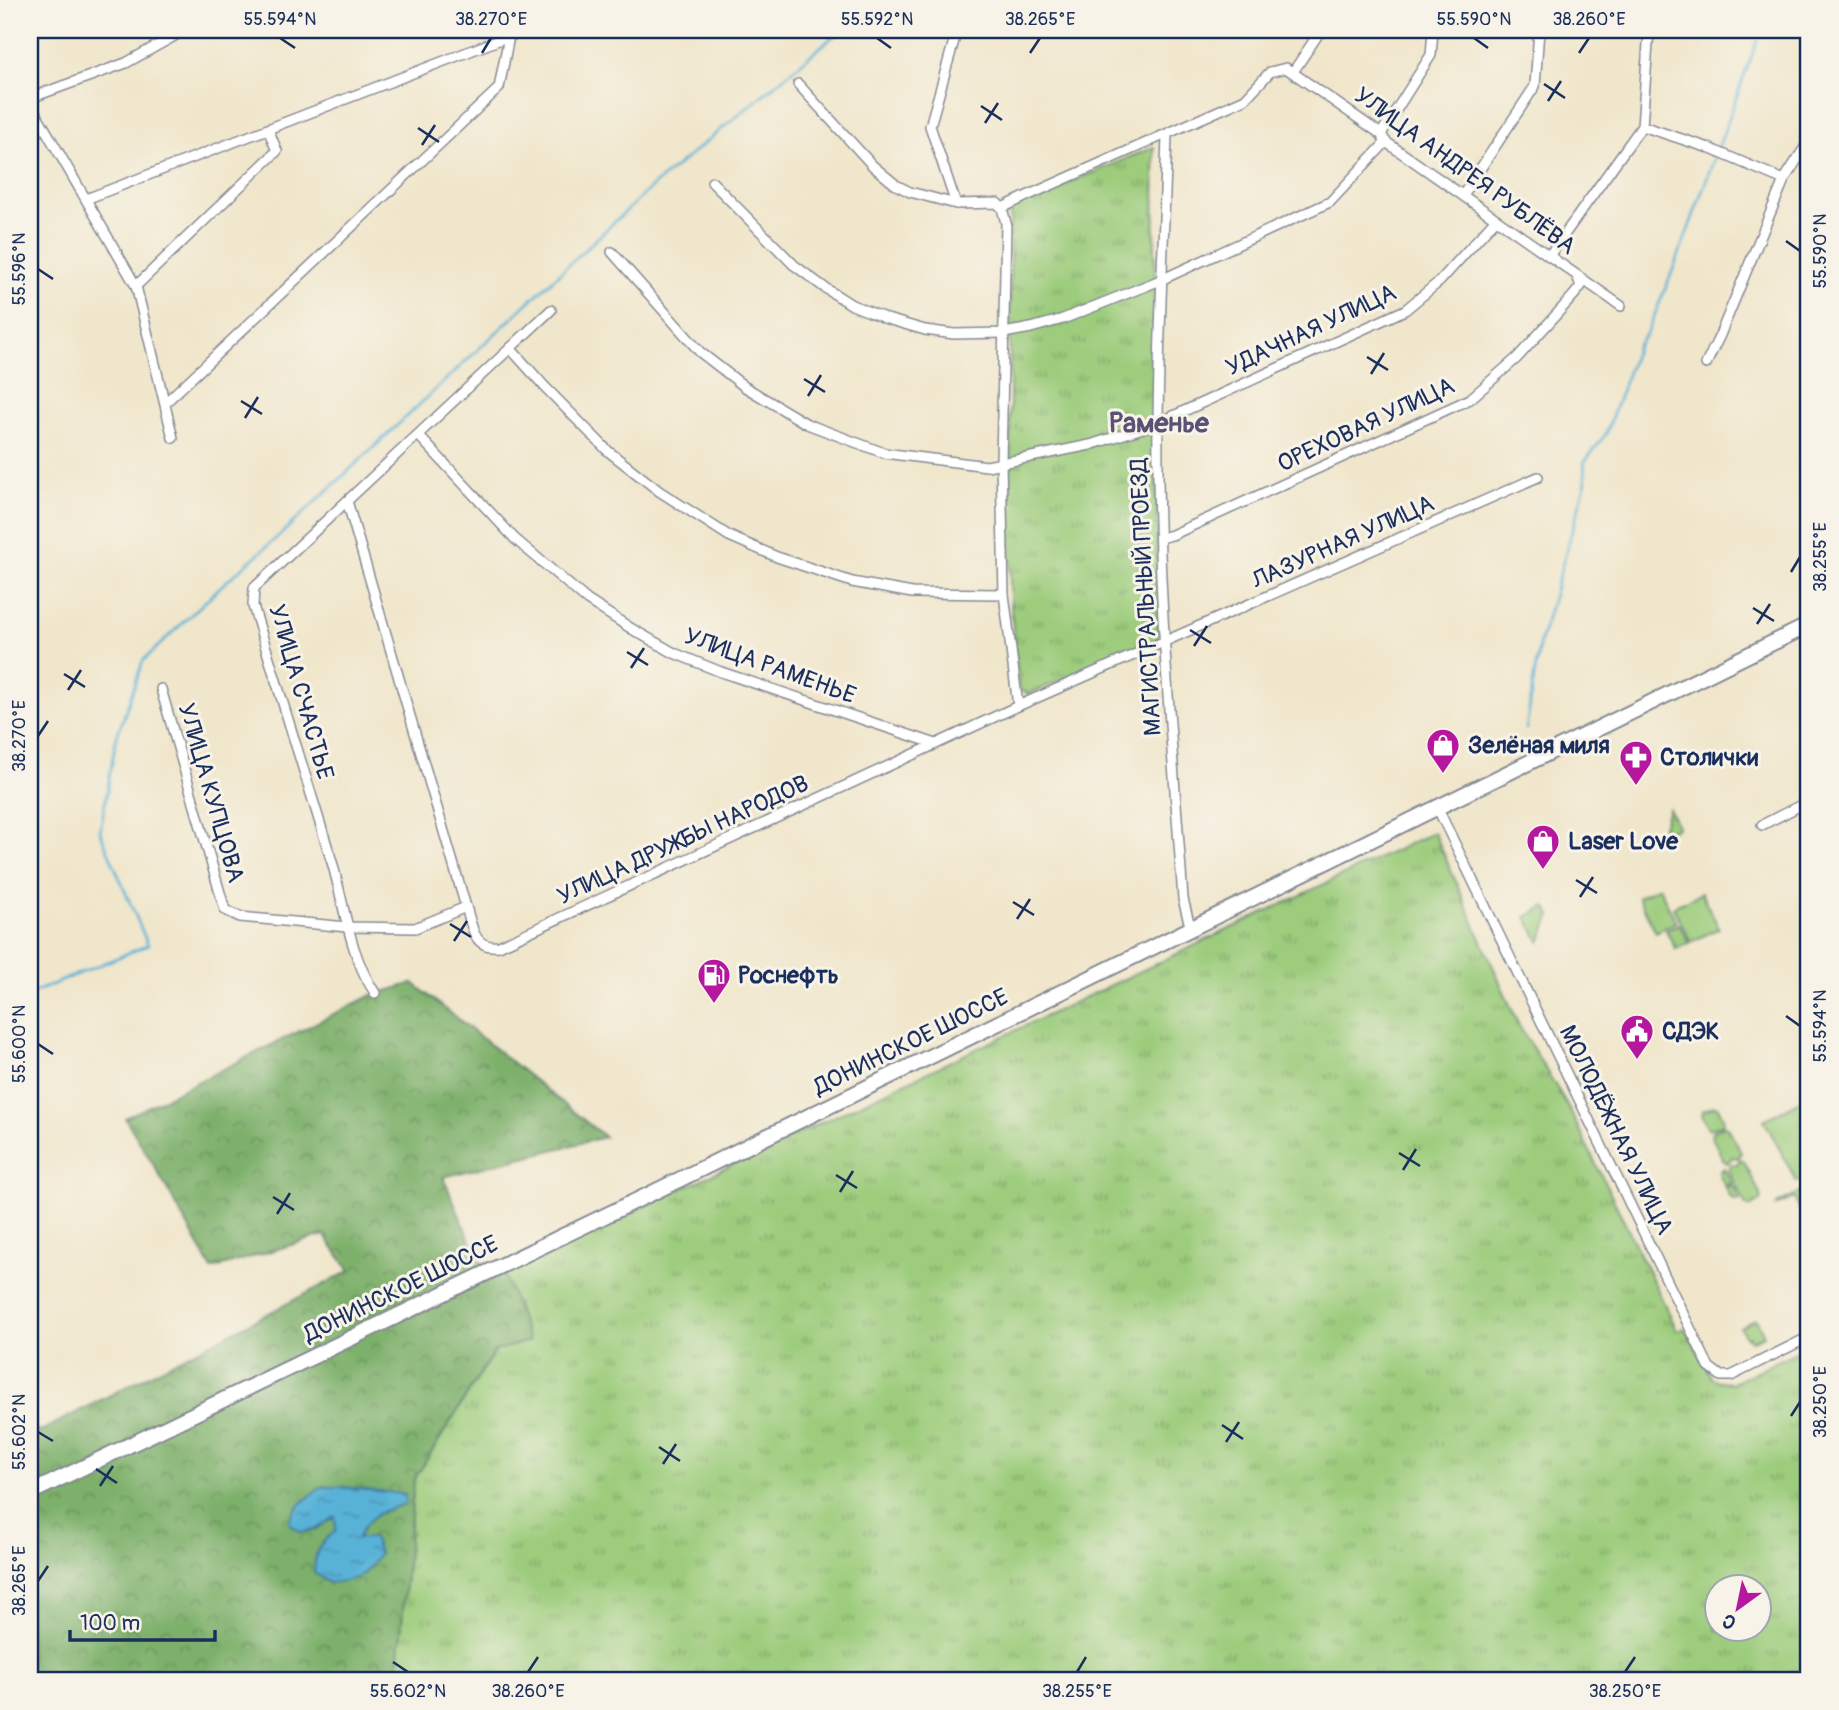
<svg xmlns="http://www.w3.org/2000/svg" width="1839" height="1710" font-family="Pangolin,sans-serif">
<defs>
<pattern id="grass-tufts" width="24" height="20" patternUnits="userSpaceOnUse" patternTransform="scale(1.75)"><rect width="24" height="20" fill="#9ccc7b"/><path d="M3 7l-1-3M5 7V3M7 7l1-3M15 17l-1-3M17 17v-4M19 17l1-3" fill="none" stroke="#7ea668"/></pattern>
<pattern id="forest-crowns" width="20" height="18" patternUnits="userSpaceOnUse" patternTransform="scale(1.75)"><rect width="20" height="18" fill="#7db06b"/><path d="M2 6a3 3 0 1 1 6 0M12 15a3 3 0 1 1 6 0" fill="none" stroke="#66905b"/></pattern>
<pattern id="water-ripples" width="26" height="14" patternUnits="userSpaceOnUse" patternTransform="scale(1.75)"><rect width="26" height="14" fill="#59b2d7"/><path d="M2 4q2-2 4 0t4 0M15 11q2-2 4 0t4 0" fill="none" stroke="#4991b2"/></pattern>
</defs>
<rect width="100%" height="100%" fill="#f7f3e8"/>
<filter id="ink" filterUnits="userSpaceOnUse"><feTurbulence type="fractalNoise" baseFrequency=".0143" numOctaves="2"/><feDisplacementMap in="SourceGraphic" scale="14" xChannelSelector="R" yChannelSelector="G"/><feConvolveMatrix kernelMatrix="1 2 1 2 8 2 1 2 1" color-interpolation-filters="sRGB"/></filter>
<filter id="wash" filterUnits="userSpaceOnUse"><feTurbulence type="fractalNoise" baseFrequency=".00686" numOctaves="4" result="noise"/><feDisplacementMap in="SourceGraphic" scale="28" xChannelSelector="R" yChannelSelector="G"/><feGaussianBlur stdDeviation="1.57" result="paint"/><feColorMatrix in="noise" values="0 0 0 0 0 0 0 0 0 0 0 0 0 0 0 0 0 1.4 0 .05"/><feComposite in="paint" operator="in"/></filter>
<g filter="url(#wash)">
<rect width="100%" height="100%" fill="#f0e6cb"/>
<g fill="url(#grass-tufts)" stroke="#5c7e6c" stroke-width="2" fill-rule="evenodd">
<polygon points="1154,147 1158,640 1029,694 1019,690 1010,597 1010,207"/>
<path d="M1434,832L1519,1026L1566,1103L1677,1330L1683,1328L1687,1331L1711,1377L1720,1382L1733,1383L1809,1345V1680H397L414,1480L495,1351L528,1340L504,1273ZM1716,1588H1758V1630H1716Z"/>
<polygon points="1809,1188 1809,1191 1802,1195 1807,1206 1809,1205 1809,1224 1807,1225 1794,1198 1776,1206 1778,1203"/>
</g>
<polygon fill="url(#forest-crowns)" stroke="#4c7064" stroke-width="2" points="413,983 605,1137 443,1177 479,1261 504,1273 529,1341 494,1351 414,1480 397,1680 30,1680 30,1424 39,1432 350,1271 324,1235 212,1269 156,1169 125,1118 370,996"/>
<g fill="#9ccc7b" stroke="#5c7e6c" stroke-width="2">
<polygon points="1669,809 1678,827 1659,837"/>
<polygon points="1659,887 1676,922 1656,932 1638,897"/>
<polygon points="1701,893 1719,928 1691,942 1673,907"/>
<polygon points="1546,906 1551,915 1540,942 1526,917"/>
<polygon points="1679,924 1689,943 1676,949 1666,930"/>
<polygon points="1804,1099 1809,1103 1809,1176 1797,1182 1764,1120"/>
<polygon points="1714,1106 1718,1107 1724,1120 1723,1124 1711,1129 1708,1128 1701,1115 1703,1111"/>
<polygon points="1724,1126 1728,1127 1741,1153 1738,1158 1732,1157 1728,1163 1724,1161 1711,1135 1713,1131"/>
<polygon points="1740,1159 1744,1161 1762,1198 1761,1201 1749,1207 1746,1206 1728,1169 1731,1164 1737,1165"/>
<polygon points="1724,1168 1740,1200 1737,1201 1731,1198 1726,1188 1730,1186 1730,1184 1725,1186 1720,1176 1720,1171"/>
<polygon points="1756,1319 1764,1335 1751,1341 1749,1337 1746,1338 1740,1327"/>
</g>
<path fill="url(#water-ripples)" stroke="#3a709a" stroke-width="2" d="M323,1487H341L405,1494V1504C383,1511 368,1514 358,1538H373L379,1553C363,1578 359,1580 329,1583L314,1572C315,1551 318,1544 336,1531L335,1517L315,1530L301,1532L289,1523C294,1507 308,1496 323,1487Z"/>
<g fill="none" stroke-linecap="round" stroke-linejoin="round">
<g stroke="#59b2d7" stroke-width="2.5">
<polyline points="1526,729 1539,646 1586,482 1584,463 1606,434 1637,346 1648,331 1679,255 1757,41"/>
<polyline points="30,994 148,945 100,832 116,739 143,661 219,588 280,535 655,184 841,30"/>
</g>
</g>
</g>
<g filter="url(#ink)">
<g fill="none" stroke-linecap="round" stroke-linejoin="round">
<defs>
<g id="street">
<polyline points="1293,72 1321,30"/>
<polyline points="798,84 873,166 896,185 910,192 956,204 997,203 1002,208"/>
<polyline points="30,98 126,63 185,30"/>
<polyline points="30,103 136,286 173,438"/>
<polyline points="1642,126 1706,147 1784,180"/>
<polyline points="1381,134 1431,55 1433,30"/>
<path d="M1167,135C1164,231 1159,326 1158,422C1156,581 1172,740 1183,899L1191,930"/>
<polyline points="712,182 794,265 825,288 852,305 887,319 925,330 954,334 1004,333 1031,328 1063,319 1163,279 1330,202 1386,142"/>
<polyline points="1463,195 1535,86 1539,30"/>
<polyline points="86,199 509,36 530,30"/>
<polyline points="956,204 930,126 957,30"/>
<polyline points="1002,208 1029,195 1245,99 1270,72 1286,68 1381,134 1386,142 1621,306"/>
<polyline points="1002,208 1006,223 1001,462 1004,594 1018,706"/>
<polyline points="612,252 700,352 745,387 807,424 884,453 987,466 1090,445 1158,423 1405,310 1440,281 1495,220"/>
<polyline points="1549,256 1642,126 1649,30"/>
<polyline points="136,286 277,151 268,129"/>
<polyline points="510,348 545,387 608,451 659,491 729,536 777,557 852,582 912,593 1004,594"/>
<polyline points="1706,364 1720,335 1784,180 1809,141"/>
<polyline points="165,403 499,88 509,36 506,30"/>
<polyline points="418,435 515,539 587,600 632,629 674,653 721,672 936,744 1018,706 1538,477"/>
<polyline points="347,501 466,907"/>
<polyline points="1160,538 1172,535 1470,399 1517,358 1574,295 1581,286 1577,276"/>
<path d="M161,689L225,910L240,917L347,927L415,928L466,907C473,928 473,949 499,946L936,744"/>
<polyline points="1438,809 1709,1367 1721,1376 1731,1376 1809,1337"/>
<polyline points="1762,825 1809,801"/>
<path d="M375,993C349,954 345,907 332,862C306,777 280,692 253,606L254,588L551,310"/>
</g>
<polyline id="primary" points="30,1493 648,1195 1809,625"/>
</defs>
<use href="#street" stroke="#868a94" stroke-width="12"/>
<use href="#primary" stroke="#868a94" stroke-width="18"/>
<use href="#street" stroke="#fff" stroke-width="9"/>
<use href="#primary" stroke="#fff" stroke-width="14"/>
</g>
</g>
<path fill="none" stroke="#1b2f5e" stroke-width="2.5" d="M280,38L295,48M877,38L891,48M1474,38L1488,48M482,53L491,38M1030,53L1040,38M1579,53L1589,38M1544,84L1565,98M1548,101L1561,81M981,106L1002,120M985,123L998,103M418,128L439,142M422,145L435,125M1786,241L1800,251M38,269L53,279M1367,357L1388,370M1371,374L1384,353M804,379L825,392M808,396L821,375M241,401L262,414M245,418L258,397M1791,572L1800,557M1753,608L1774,621M1757,624L1770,604M1190,630L1211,643M1194,646L1207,626M627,652L648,665M631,668L644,648M64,674L85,687M68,690L81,670M38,736L48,721M1576,880L1597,893M1580,897L1593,877M1013,902L1034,915M1017,919L1030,899M450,924L471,937M454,941L467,921M1786,1016L1800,1026M38,1044L53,1054M1399,1153L1420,1166M1403,1170L1416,1149M836,1175L857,1188M840,1192L853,1171M273,1197L294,1210M277,1214L290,1193M1791,1416L1800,1402M1222,1425L1243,1439M38,1432L53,1441M1226,1442L1239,1422M659,1447L680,1461M663,1464L676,1444M96,1469L117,1483M100,1486L113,1466M38,1581L48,1566M393,1662L408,1672M528,1672L538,1657M1077,1672L1086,1657M1625,1672L1635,1657"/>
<defs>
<symbol id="shop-pin" viewBox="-11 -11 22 30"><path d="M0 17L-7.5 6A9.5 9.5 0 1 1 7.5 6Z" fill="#b5179e" stroke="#f7f3e8"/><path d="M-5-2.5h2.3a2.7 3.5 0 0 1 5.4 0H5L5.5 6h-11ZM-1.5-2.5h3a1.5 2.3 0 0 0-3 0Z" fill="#fff"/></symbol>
<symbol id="pharmacy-pin" viewBox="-11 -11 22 30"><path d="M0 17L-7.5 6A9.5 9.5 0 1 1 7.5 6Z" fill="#b5179e" stroke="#f7f3e8"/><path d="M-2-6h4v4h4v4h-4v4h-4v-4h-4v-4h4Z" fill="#fff"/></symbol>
<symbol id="fuel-pin" viewBox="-11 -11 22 30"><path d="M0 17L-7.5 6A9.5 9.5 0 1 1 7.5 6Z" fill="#b5179e" stroke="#f7f3e8"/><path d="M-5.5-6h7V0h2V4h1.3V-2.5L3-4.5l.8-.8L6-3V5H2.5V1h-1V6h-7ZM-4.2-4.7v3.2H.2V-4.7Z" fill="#fff"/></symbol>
<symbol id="civic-pin" viewBox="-11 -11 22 30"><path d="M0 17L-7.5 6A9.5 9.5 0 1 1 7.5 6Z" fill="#b5179e" stroke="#f7f3e8"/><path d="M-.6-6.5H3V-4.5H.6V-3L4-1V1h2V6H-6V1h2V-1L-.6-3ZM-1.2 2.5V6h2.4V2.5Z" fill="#fff"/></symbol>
</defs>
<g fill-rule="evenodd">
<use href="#shop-pin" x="1424" y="726" width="38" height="52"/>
<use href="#pharmacy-pin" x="1617" y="738" width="38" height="52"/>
<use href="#shop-pin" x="1524" y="822" width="38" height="52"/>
<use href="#fuel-pin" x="695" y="956" width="38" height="52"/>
<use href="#civic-pin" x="1618" y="1012" width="38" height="52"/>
</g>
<g text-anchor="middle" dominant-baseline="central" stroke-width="6" stroke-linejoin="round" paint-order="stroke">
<g font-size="24" fill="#1b2f5e" stroke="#f7f3e8">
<text transform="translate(1465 171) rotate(36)">УЛИЦА АНДРЕЯ РУБЛЁВА</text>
<text transform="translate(1311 330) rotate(-25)">УДАЧНАЯ УЛИЦА</text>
<text transform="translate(1366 425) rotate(-25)">ОРЕХОВАЯ УЛИЦА</text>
<text transform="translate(1343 542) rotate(-24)">ЛАЗУРНАЯ УЛИЦА</text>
<text transform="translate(1146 597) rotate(-93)">МАГИСТРАЛЬНЫЙ ПРОЕЗД</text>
<text transform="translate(770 666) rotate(20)">УЛИЦА РАМЕНЬЕ</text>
<text transform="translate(301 692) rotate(74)">УЛИЦА СЧАСТЬЕ</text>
<text transform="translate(211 793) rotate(74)">УЛИЦА КУПЦОВА</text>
<text transform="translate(683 840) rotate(-25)">УЛИЦА ДРУЖБЫ НАРОДОВ</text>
<text transform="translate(911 1042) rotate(-26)">ДОНИНСКОЕ ШОССЕ</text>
<text transform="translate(1616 1130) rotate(64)">МОЛОДЁЖНАЯ УЛИЦА</text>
<text transform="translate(401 1289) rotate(-26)">ДОНИНСКОЕ ШОССЕ</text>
</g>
<g font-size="24" font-weight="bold" fill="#1b2f5e" stroke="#f7f3e8" text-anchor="start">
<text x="1468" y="745">Зелёная миля</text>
<text x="1660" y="757">Столички</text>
<text x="1568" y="841">Laser Love</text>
<text x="738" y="975">Роснефть</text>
<text x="1662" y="1031">СДЭК</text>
</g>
<g font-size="28" font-weight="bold" fill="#5a5177" stroke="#f7f3e8">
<text x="1159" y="423">Раменье</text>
</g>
</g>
<rect width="1839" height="1710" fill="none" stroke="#f7f3e8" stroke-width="77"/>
<g transform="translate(1738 1608) rotate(213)"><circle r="33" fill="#f7f3e8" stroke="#9fa5b1" stroke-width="2"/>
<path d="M0-5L12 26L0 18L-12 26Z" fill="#b5179e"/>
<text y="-10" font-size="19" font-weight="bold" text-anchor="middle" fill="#1b2f5e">С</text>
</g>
<path d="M70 1630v10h145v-10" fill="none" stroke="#1b2f5e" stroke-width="3.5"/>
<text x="80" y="1630" font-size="21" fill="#1b2f5e" stroke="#f7f3e8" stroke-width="5" paint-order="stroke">100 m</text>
<rect x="38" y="38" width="1762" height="1634" fill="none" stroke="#1b2f5e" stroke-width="2.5"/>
<g font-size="18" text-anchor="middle" fill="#1b2f5e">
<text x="280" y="25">55.594°N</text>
<text x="491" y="25">38.270°E</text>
<text x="877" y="25">55.592°N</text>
<text x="1040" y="25">38.265°E</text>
<text x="1474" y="25">55.590°N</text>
<text x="1589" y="25">38.260°E</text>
<text transform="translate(1820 251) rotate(-90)" y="6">55.590°N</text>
<text transform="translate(19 269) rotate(-90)" y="6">55.596°N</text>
<text transform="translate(1820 557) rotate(-90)" y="6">38.255°E</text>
<text transform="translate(19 736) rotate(-90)" y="6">38.270°E</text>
<text transform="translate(1820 1026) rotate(-90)" y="6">55.594°N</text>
<text transform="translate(19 1044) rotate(-90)" y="6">55.600°N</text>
<text transform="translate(1820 1402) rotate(-90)" y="6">38.250°E</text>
<text transform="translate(19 1432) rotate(-90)" y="6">55.602°N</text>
<text transform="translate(19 1581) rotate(-90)" y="6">38.265°E</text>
<text x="408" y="1697">55.602°N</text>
<text x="528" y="1697">38.260°E</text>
<text x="1077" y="1697">38.255°E</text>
<text x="1625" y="1697">38.250°E</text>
</g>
</svg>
